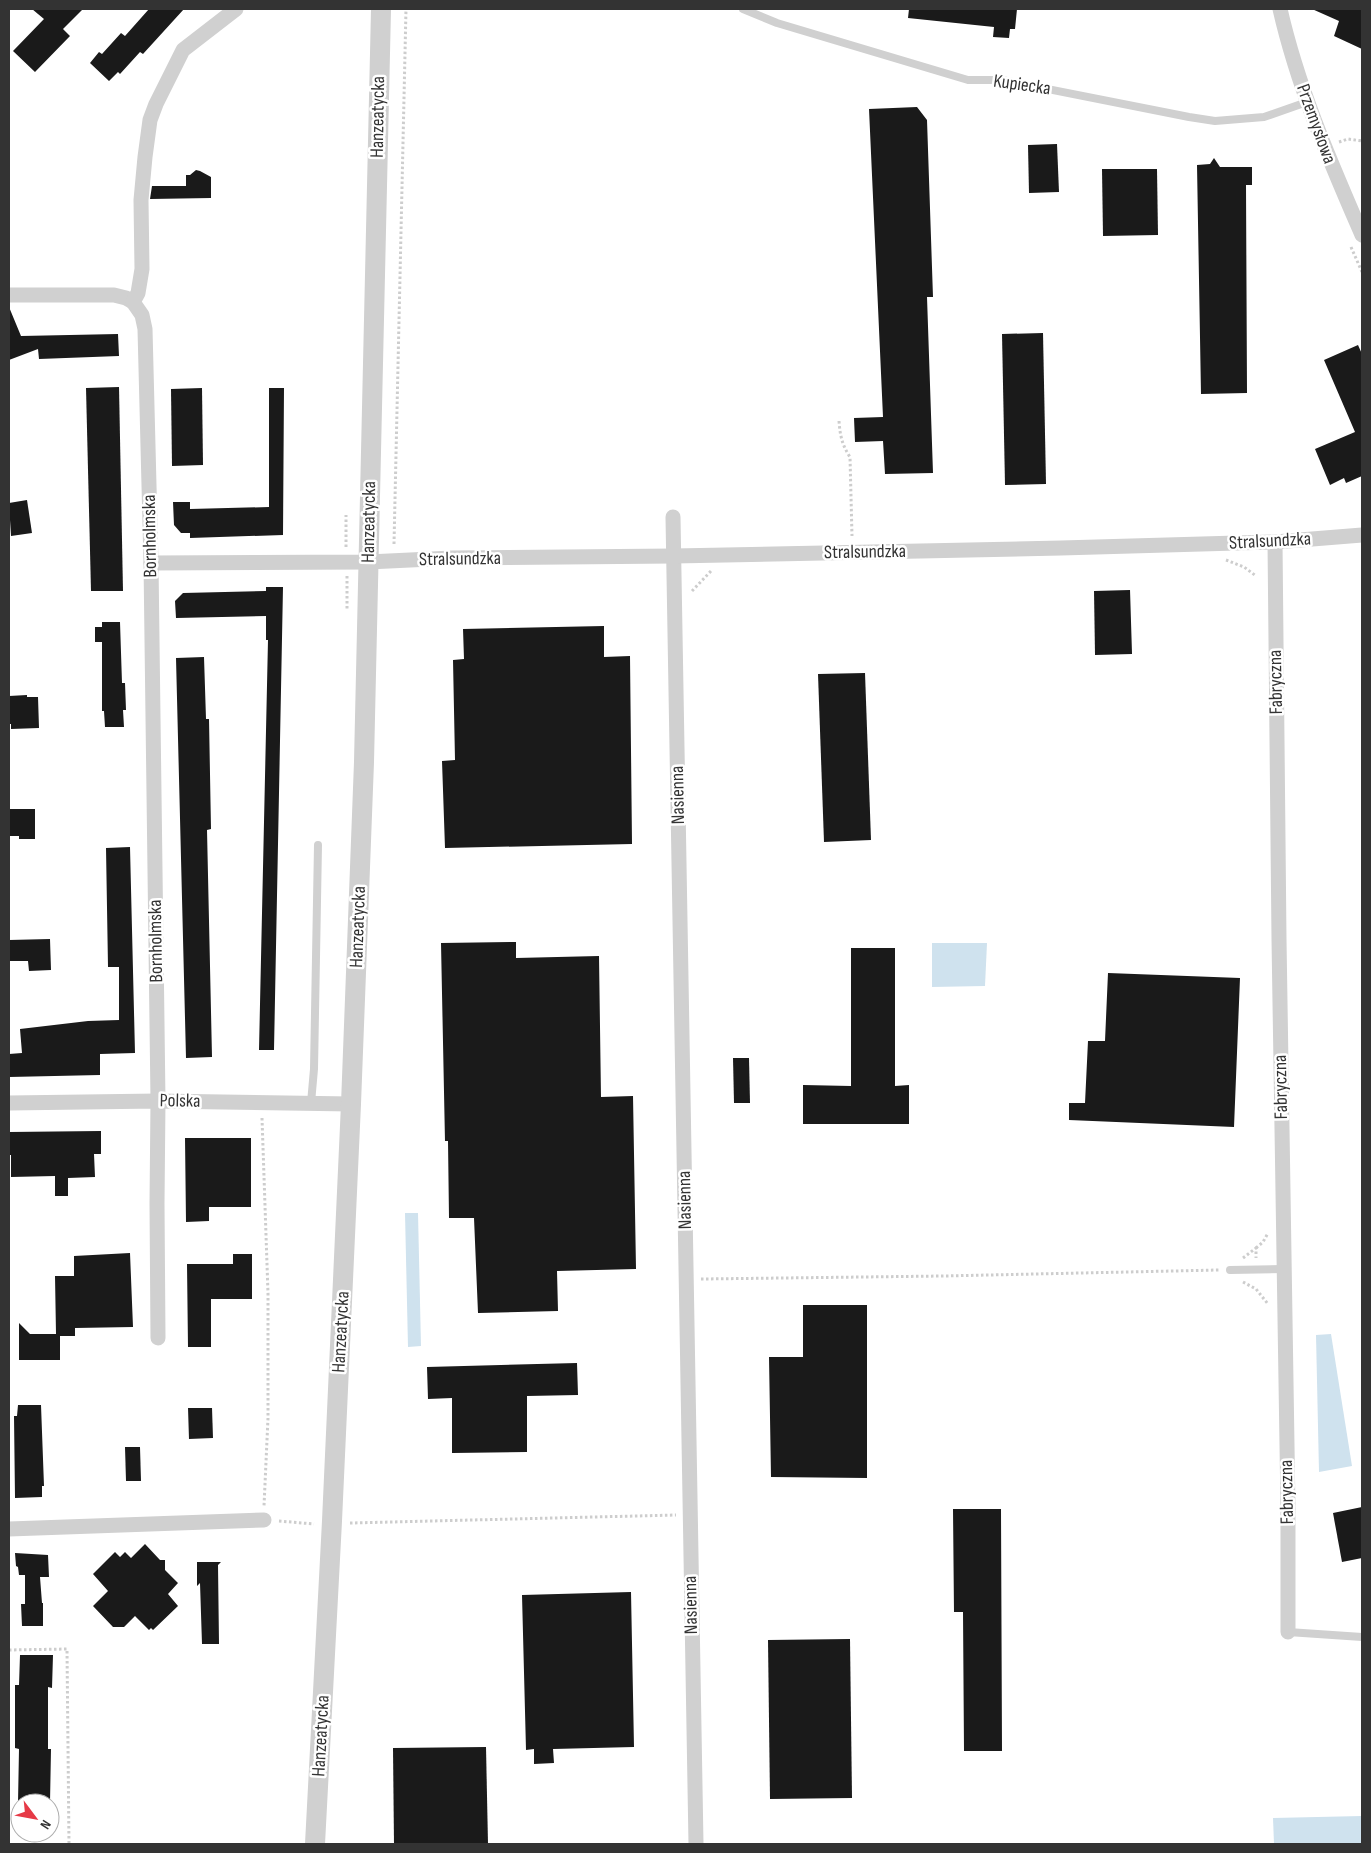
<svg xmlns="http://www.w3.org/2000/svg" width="1371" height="1853" font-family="'Sofia Sans Condensed',sans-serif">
<rect width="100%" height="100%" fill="#fff"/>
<g fill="#cfe2ee">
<polygon points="932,943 987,943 985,986 932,987"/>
<polygon points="405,1213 418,1213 421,1346 408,1347"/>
<polygon points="1331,1334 1352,1466 1319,1472 1316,1335"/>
<polygon points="1362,1816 1362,1844 1274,1844 1273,1818"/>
</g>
<g fill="#1a1a1a">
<polygon points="32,9 83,9 63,29 70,36 35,72 13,51 44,19"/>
<polygon points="149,9 184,9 143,54 140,52 120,74 118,72 109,81 90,63 99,52 102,54 121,33 125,36"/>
<polygon points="909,9 1017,9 1015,29 1010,29 1009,38 993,37 994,27 908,18"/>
<polygon points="1312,9 1362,9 1362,49 1334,36 1339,21"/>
<polygon points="917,107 927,120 933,297 927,297 933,473 885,474 883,441 855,442 854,418 883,417 869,109"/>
<polygon points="1057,144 1059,192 1029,193 1028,145"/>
<polygon points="1214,158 1220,167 1252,167 1252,185 1246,185 1247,393 1201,394 1197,165 1210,164"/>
<polygon points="1102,169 1157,169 1158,235 1103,236"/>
<polygon points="196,170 200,171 211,177 211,198 150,199 152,186 186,186 186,175 190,175"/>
<polygon points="9,307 21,336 118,334 119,356 39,359 38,349 9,360"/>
<polygon points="1043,333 1046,484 1005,485 1002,334"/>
<polygon points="1358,345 1362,354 1362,476 1346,483 1344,478 1330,485 1315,449 1355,432 1324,360"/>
<polygon points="119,387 123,591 91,591 86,388"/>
<polygon points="202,388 203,465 172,466 171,389"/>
<polygon points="269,388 284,388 283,535 190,538 190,533 181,533 174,525 173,502 190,502 190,509 269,507"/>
<polygon points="27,500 32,533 11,536 9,503"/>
<polygon points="266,587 283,587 274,1050 259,1050 268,640 266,640 266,616 176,618 175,601 183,593 266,591"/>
<polygon points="1130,590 1132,654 1095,655 1094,591"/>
<polygon points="102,622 120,622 122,683 125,683 126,710 123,710 124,727 105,727 104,711 102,711 102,642 95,642 95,627 102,627"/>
<polygon points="604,626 604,657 630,656 632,844 445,848 442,761 455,760 453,660 464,659 463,629"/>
<polygon points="204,657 206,719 209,719 211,829 207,830 212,1057 186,1058 176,658"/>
<polygon points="865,673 871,840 824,842 818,674"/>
<polygon points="27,695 27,697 38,697 39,728 11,729 11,724 9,724 9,696"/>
<polygon points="9,809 35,809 35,839 19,839 19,836 9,836"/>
<polygon points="130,847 135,1053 100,1054 100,1075 9,1077 9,1054 22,1053 20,1029 88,1021 119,1020 119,967 108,967 106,848"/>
<polygon points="50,939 51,970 29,971 28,961 9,961 9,940"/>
<polygon points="516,942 516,958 599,956 601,1097 633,1096 636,1269 557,1271 558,1311 478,1313 474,1218 449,1218 448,1141 445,1141 441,943"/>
<polygon points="851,948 895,948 895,1086 909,1085 909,1124 803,1124 803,1085 851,1086"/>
<polygon points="1108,973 1240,978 1234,1127 1069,1120 1069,1103 1085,1103 1088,1041 1105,1041"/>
<polygon points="733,1058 749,1058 750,1103 734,1103"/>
<polygon points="101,1131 101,1154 94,1154 95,1177 68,1178 68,1196 55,1196 55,1176 11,1177 11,1155 9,1155 9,1132"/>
<polygon points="185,1138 251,1138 251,1207 209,1207 209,1221 186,1222"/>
<polygon points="130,1253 133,1327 75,1328 75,1336 60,1336 60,1360 19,1360 19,1323 30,1334 56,1334 55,1276 74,1276 74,1256"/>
<polygon points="233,1254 252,1254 252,1299 211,1299 211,1347 188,1347 187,1264 233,1264"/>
<polygon points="803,1305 867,1305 867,1478 771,1477 769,1357 803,1357"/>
<polygon points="577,1363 578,1395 527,1396 527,1452 452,1453 452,1398 428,1399 427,1367"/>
<polygon points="18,1405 41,1405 44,1486 42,1486 42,1497 15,1498 14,1416 17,1416"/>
<polygon points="188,1408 212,1408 213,1438 189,1439"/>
<polygon points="125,1447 140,1447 141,1481 126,1481"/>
<polygon points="1362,1507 1362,1558 1342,1562 1333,1513"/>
<polygon points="953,1509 1001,1509 1002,1751 964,1751 963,1612 954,1612"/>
<polygon points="145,1544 160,1560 165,1560 165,1570 178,1583 168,1594 178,1606 153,1630 151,1628 149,1630 135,1616 124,1627 113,1627 93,1606 108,1591 93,1574 115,1552 120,1557 125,1552 131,1558"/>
<polygon points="15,1553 48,1555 49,1577 40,1577 42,1603 43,1603 43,1626 22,1626 21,1604 25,1604 25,1575 19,1575 18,1567 16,1566"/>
<polygon points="197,1562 221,1562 218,1565 219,1644 202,1644 200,1583 197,1586"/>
<polygon points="631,1592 634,1747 553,1749 554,1763 534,1764 534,1749 526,1750 522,1595"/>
<polygon points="850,1639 852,1798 770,1799 768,1640"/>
<polygon points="20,1655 53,1655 52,1688 48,1687 48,1749 51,1749 50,1803 18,1803 19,1749 15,1748 15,1685 19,1685"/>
<polygon points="486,1747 488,1844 394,1844 393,1748"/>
</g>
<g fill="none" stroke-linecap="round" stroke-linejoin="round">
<g stroke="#cdcdcd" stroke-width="3" stroke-dasharray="2.5 2.5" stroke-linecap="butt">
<polyline points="1339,142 1348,139 1362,141"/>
<polyline points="1351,247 1362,272"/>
<path d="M839,421C840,435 842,445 850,457L852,536"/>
<polyline points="394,544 406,9"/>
<polyline points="346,547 346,515"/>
<polyline points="1226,560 1244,567 1256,576"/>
<polyline points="347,576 347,609"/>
<polyline points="692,591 711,571"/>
<polyline points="262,1118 268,1293 268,1418 264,1506"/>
<polyline points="1256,1248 1263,1242 1268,1233"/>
<polyline points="1243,1258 1256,1248 1256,1258"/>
<polyline points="701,1279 943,1276 1219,1270"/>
<polyline points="1243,1282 1256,1289 1268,1304"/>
<polyline points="279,1521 314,1524"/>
<polyline points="350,1523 676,1515"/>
<polyline points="9,1650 67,1649 69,1844"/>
</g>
<g stroke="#d0d0d0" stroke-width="8">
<polyline points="743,9 777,23 968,80 1002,80 1189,117 1215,121 1264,117 1307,102"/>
<polyline points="311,1103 314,1069 318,845"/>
<polyline points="1230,1270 1283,1269"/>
<polyline points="1288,1632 1362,1637"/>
</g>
<g stroke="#d0d0d0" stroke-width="15">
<path d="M1280,9C1298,88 1330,161 1362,235"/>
<polyline points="9,295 114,295 126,298 133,302"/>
<polyline points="673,517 696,1844"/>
<polyline points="1275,542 1279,939 1288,1508 1288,1632"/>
<polyline points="151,563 368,562 452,558 674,556 1061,548 1275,542 1362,535"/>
<polyline points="9,1103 158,1101 351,1104"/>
<polyline points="158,1338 157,1203 158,1101 151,563 145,329 142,315 133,302 138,293 142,269 141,200 145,157 150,120 156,104 183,50 236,9"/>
<polyline points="9,1529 264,1520"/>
</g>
<polyline stroke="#d0d0d0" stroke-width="20" points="315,1844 332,1521 351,1104 364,762 381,9"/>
</g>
<g text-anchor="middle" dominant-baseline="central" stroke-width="5" stroke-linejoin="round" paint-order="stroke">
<g font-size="19" fill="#333" stroke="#fff">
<text transform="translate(1022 85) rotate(8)">Kupiecka</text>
<text transform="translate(378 117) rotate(-89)">Hanzeatycka</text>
<text transform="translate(1316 124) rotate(70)">Przemysłowa</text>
<text transform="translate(369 522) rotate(-89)">Hanzeatycka</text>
<text transform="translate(150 536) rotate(-91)">Bornholmska</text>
<text transform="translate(1270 541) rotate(-3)">Stralsundzka</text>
<text transform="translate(865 552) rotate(-1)">Stralsundzka</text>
<text transform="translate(460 559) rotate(-1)">Stralsundzka</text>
<text transform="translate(1276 682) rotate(-91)">Fabryczna</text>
<text transform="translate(678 795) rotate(-91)">Nasienna</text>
<text transform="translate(358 927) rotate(-88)">Hanzeatycka</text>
<text transform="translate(156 941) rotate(-91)">Bornholmska</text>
<text transform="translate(1281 1087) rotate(-91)">Fabryczna</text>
<text transform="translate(180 1101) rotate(1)">Polska</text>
<text transform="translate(685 1200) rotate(-91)">Nasienna</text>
<text transform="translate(341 1332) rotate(-87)">Hanzeatycka</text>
<text transform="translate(1287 1492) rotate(-91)">Fabryczna</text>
<text transform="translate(691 1605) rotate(-91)">Nasienna</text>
<text transform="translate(321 1736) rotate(-87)">Hanzeatycka</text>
</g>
</g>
<rect width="1371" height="1853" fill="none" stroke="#333333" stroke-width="20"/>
<g transform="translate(35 1818) rotate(122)"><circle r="24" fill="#ffffff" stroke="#adadad"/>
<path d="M0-4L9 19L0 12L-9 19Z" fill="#e63946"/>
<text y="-8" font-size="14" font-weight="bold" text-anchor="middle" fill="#333333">N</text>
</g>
</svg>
